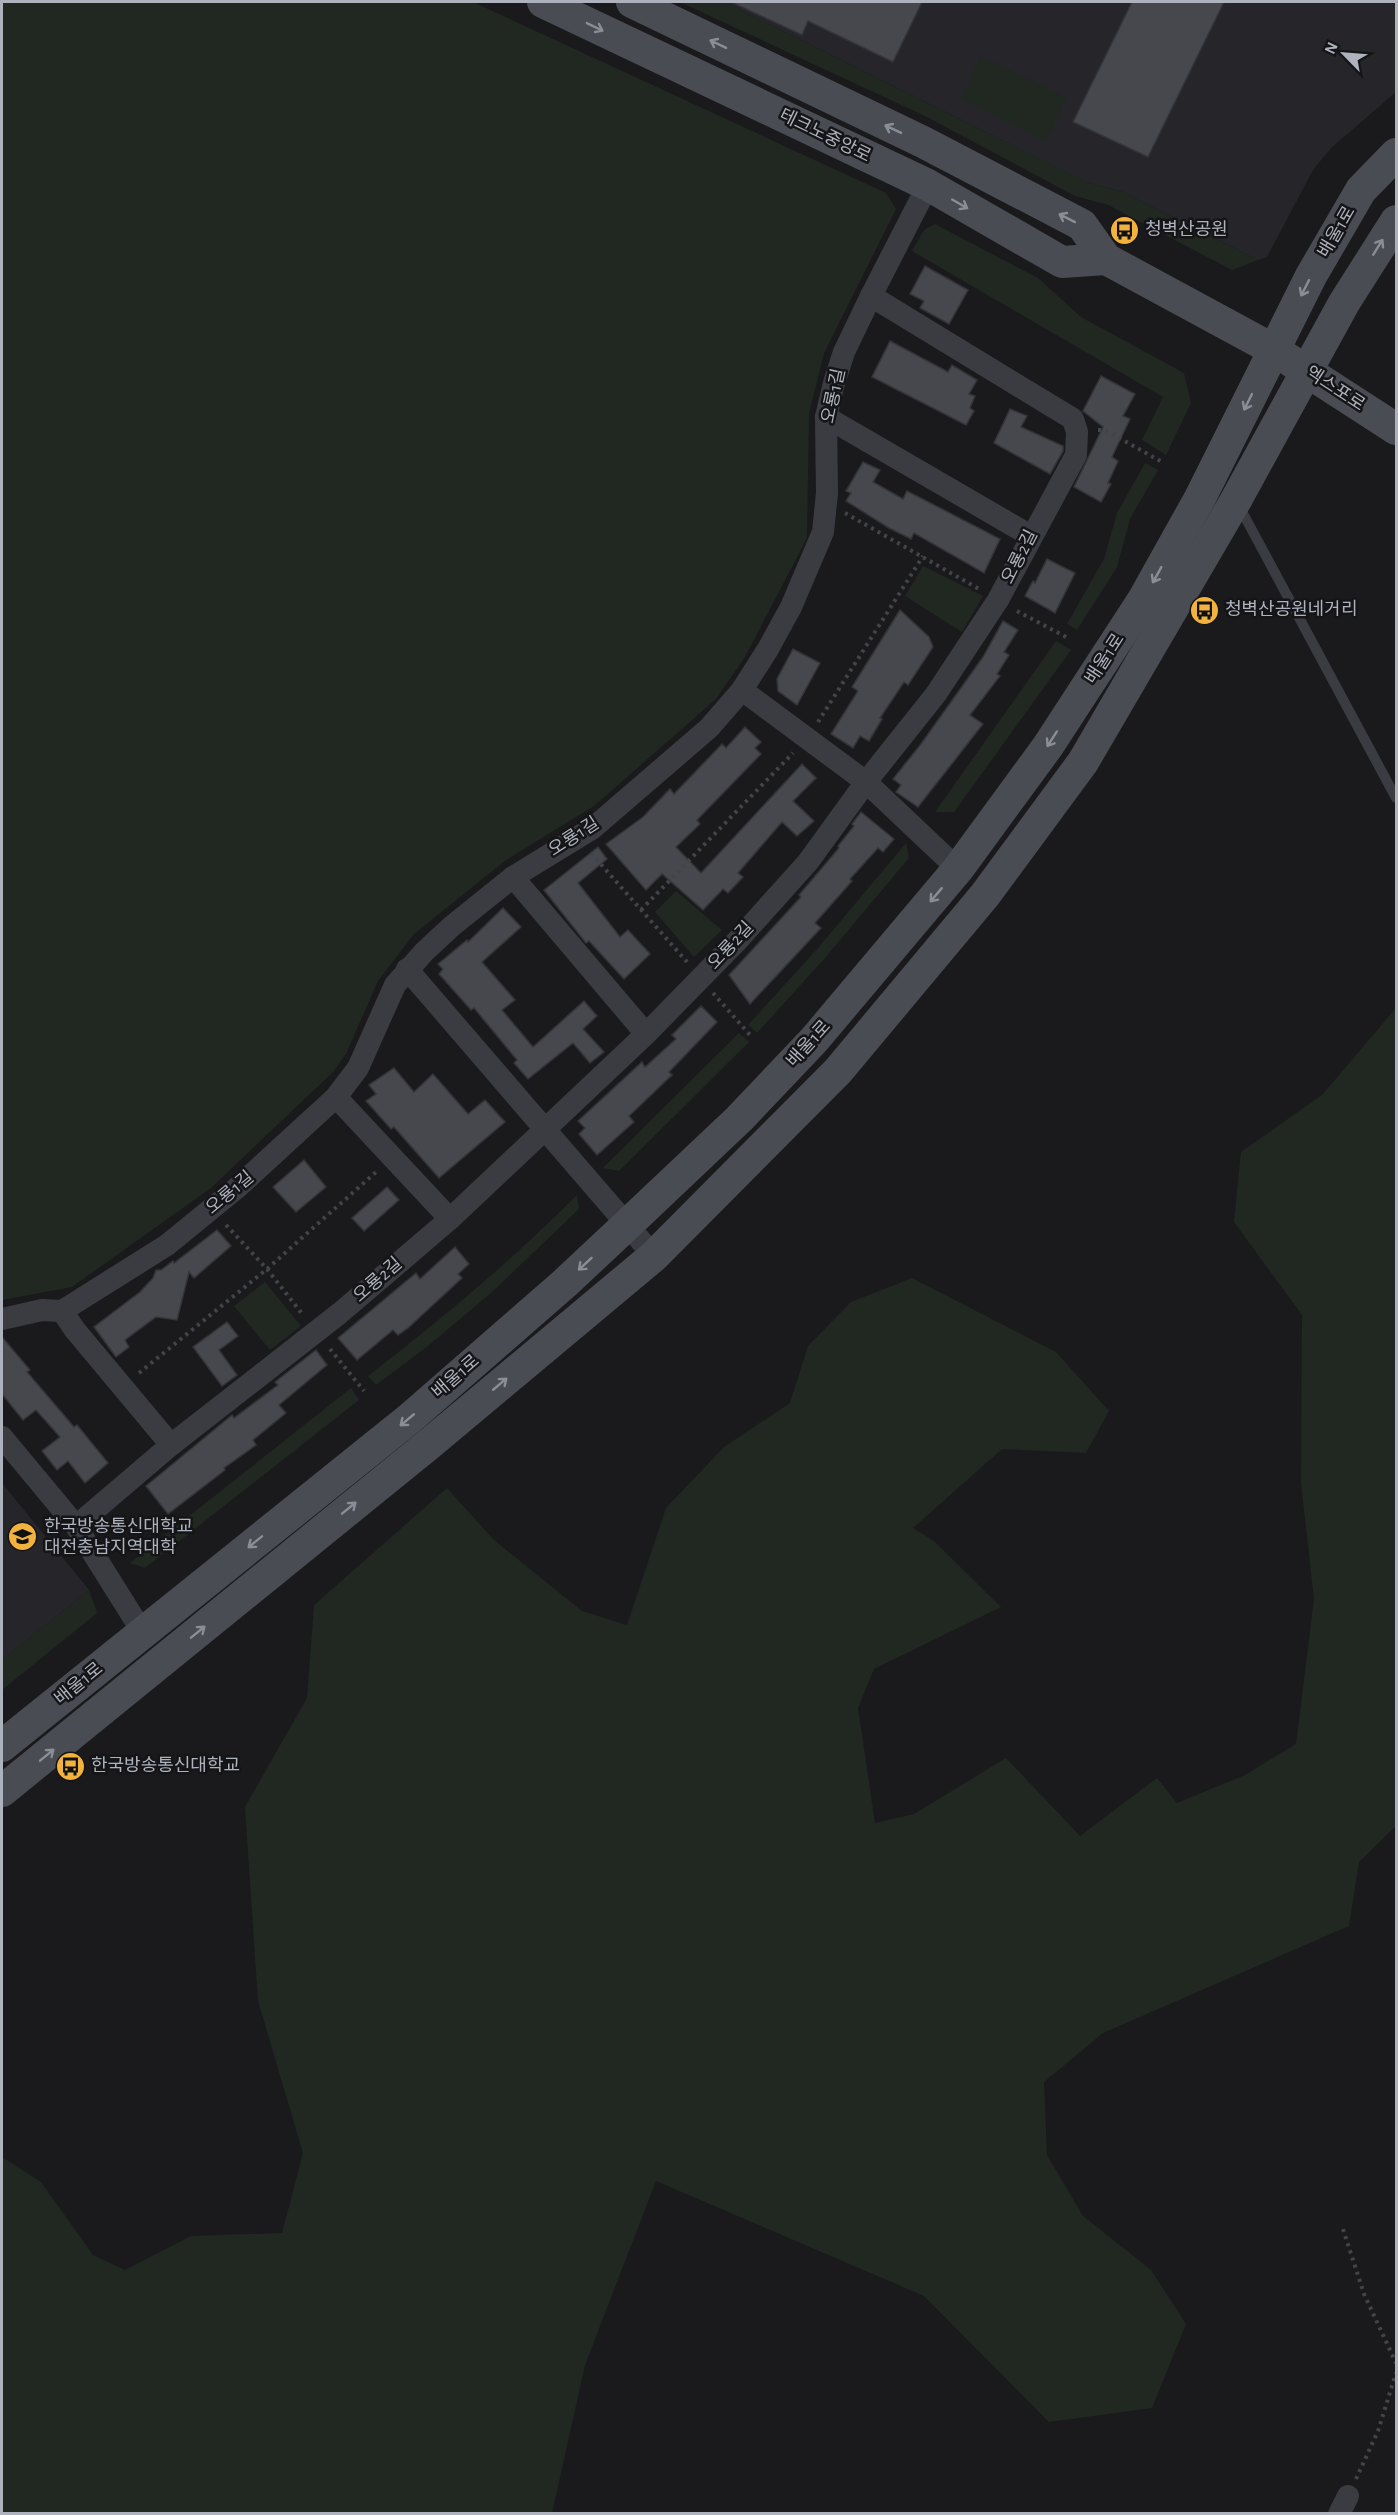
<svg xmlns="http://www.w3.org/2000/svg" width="1398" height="2515" font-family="'Alegreya Sans','Noto Sans KR',sans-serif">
<rect width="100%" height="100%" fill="#1a1a1d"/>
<g fill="#26262a">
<polygon points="725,2 1396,2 1396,92 1331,148 1313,170 1267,257 1258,260 1123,192 1086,182"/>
<polygon points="2,1483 89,1590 2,1660"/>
</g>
<g fill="#202821">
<polygon points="2,2 473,2 886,193 896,209 824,353 809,413 807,538 745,657 716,699 594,806 506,860 414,934 378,981 346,1054 333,1072 211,1188 72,1287 2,1300"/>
<polygon points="680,2 725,2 1086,182 1123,192 1258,260 1232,270 1108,205 1075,196 925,116"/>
<polygon points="981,56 1067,98 1045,141 961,99"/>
<polygon points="935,224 1038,278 1081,317 1184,373 1191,403 1166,455 1142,440 1163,397 912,251 924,230"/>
<polygon points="1145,463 1158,470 1130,519 1117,567 1077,630 1067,624 1104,559 1117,513"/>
<polygon points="923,566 983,596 962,632 905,596"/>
<polygon points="1056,641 1071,650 954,812 935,812"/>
<polygon points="906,843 909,858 825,958 757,1033 748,1025 818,948"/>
<polygon points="676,891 722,930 694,957 655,912"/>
<polygon points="1396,1008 1396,1826 1359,1862 1349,1926 1103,2033 1044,2082 1047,2155 1083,2216 1151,2270 1186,2324 1152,2408 1049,2422 924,2296 656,2181 585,2365 552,2513 2,2513 2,2157 41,2182 93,2255 125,2270 191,2236 282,2233 303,2153 258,2001 245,1807 307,1698 314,1605 447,1488 494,1540 582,1611 627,1625 666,1508 724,1447 790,1403 808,1346 851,1302 912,1278 1056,1352 1109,1411 1086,1453 1002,1449 913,1528 934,1541 1001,1607 874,1669 858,1708 875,1823 914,1814 1006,1758 1080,1836 1157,1778 1177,1803 1245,1775 1296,1744 1314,1599 1301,1483 1302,1315 1234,1222 1241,1152 1322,1095"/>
<polygon points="739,1033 749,1042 619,1171 603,1168"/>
<path d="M577,1195L579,1209L491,1293L428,1346L376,1385L368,1376C443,1318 510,1262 577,1195Z"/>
<polygon points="265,1282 301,1326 270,1350 234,1306"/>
<polygon points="351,1388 359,1400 145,1568 130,1563"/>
<polygon points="89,1590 97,1613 2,1690 2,1660"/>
</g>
<g fill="#47484d" stroke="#343439" stroke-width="1.5">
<polygon points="731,2 922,2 893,62 808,21 802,35"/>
<polygon points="1132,2 1224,2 1148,157 1073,122"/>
<polygon points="925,266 968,290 949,324 920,308 924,301 910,294"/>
<polygon points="890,341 948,372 952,365 977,380 969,394 975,396 970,408 974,411 966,425 872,377"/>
<polygon points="1101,376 1135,394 1123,416 1130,419 1112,457 1118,461 1108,483 1111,484 1101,502 1074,487 1103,427 1083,411"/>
<polygon points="1010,409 1027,416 1021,427 1063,446 1063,451 1050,474 994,443"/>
<polygon points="863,462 880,470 873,482 903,499 907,491 1000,539 984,573 914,533 911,539 889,528 846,501 851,493 846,491"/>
<polygon points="1047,559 1075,573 1055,613 1025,596 1033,581 1035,583"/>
<polygon points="900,610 929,637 933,647 908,685 904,682 880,718 882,719 869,741 860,736 853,748 831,734 858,691 852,687"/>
<polygon points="1003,621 1018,630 1004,652 1009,655 997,674 1000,676 970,715 983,724 918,807 896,792 901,785 893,779 921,744 983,657"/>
<polygon points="793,649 820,663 797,705 778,691 777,679"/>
<polygon points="745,727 761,742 755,748 761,754 697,820 700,824 676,847 701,873 802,764 816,778 793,801 814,821 797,836 782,822 738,873 743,877 728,893 723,889 703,910 662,874 646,890 606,844 643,817 670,789 674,794 722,744 726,748"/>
<polygon points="861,812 894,839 883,852 878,848 850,879 852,881 815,923 821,928 750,1004 729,975 801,897 799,895 839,848 838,846 854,826 852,824"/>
<polygon points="598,847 607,859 578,883 620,937 628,930 650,954 624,979 589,941 586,943 544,890"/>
<polygon points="503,908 521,927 482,962 515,1000 502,1010 533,1047 584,1001 597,1016 583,1029 604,1052 590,1063 573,1043 528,1079 514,1063 517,1060 474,1008 471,1010 439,974 443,969 438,964 467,940 468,942"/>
<polygon points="701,1006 717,1022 669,1072 672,1075 629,1116 634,1122 597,1155 579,1134 585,1128 578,1121 642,1062 645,1067 676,1039 672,1035"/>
<polygon points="394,1068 414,1092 433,1074 468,1114 485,1100 505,1122 439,1178 394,1127 391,1129 366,1101 376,1094 369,1085"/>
<polygon points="304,1160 326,1187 296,1212 273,1187"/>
<polygon points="387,1187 399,1200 364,1231 352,1218"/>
<polygon points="217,1230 231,1246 194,1278 189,1272 177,1320 156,1317 125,1340 129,1347 116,1357 94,1327 140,1292 153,1278 156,1270 161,1270 173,1261 174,1263"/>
<polygon points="455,1247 469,1264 458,1274 462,1278 408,1328 398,1335 393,1330 357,1360 338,1338 416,1273 420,1279"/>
<polygon points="227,1322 238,1336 219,1350 237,1375 222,1386 193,1347"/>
<polygon points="2,1337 30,1370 27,1372 74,1427 77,1425 108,1463 85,1483 68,1461 57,1470 42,1451 60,1437 36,1410 23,1420 2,1394"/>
<polygon points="316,1350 327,1365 279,1405 286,1413 253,1440 256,1445 224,1468 225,1470 168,1514 146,1486 232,1415 234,1418 278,1385 275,1382"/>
</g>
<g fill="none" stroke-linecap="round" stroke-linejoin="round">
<g stroke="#414449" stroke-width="4" stroke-dasharray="3 4.5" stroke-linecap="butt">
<polyline points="1098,430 1105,430 1162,462"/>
<polyline points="845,513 979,589"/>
<polyline points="1017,611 1070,639"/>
<polyline points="818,722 923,556"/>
<polyline points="591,853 687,962"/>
<polyline points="641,910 793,753"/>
<polyline points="713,993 750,1035"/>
<polyline points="226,1225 267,1269 303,1315"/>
<polyline points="330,1349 364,1391"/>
<polyline points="139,1373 267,1269 376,1172"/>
<polyline points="1343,2229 1364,2294 1396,2363"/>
<polyline points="1356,2479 1378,2431 1396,2373"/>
</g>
<polyline stroke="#3b3c42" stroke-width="10" points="1239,506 1396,798"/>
<g stroke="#3b3c42" stroke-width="22">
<polyline points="826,417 1031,536"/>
<polyline points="742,690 866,782 958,869"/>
<polyline points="513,877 646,1034"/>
<polyline points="407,969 654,1256"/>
<polyline points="336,1097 450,1219"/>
<polyline points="62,1311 75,1330 171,1445"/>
<polyline points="2,1319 42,1310 62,1311 167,1245 238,1187 336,1097 358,1068 395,985 424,952 452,926 513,877 593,828 709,728 742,690 768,649 791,607 823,532 827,493 826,417 834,383 844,352 871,296 928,185"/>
<polyline points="2,1437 76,1526 143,1633"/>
<polyline points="76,1526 171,1445 340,1313 450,1219 646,1034 738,940 808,862 866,782 936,694 998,600 1076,455 1077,432 1073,419 871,296"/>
<polyline points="1339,2514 1348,2496"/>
</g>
<g stroke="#494c52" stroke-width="32">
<polyline points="543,2 928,185 1062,262 1106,259"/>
<polyline points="632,2 923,142 1082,225 1106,259 1274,350 1396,429"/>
<polyline points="2,1746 409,1419 565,1283 628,1224 739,1119 814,1040 958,869 1048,746 1143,600 1200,498 1311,276 1361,190 1396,154"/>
<polyline points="2,1791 428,1445 654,1256 838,1071 985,895 1083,762 1236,500 1344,303 1396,221"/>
</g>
</g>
<defs><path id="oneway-shaft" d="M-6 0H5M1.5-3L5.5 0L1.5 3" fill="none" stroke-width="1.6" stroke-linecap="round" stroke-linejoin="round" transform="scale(1.5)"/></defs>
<g stroke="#8a8e97">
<use href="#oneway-shaft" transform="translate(595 27) rotate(26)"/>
<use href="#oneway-shaft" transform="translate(718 44) rotate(-154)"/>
<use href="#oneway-shaft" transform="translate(893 129) rotate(-155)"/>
<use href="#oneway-shaft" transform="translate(960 204) rotate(30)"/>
<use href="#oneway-shaft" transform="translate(1067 218) rotate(-153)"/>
<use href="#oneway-shaft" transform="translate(1378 247) rotate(-58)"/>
<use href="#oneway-shaft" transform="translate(1305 288) rotate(117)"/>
<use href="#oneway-shaft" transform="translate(1248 402) rotate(116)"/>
<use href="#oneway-shaft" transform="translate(1157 575) rotate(119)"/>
<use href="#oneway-shaft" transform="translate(1052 739) rotate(123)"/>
<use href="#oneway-shaft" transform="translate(936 895) rotate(130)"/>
<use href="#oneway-shaft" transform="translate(585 1264) rotate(137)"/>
<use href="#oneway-shaft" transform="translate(500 1384) rotate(-40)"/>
<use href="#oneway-shaft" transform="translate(407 1420) rotate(140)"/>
<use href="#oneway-shaft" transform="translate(349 1508) rotate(-39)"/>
<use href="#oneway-shaft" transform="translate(255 1542) rotate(141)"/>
<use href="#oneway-shaft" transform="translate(198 1632) rotate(-39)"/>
<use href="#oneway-shaft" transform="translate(47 1755) rotate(-39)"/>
</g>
<defs>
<symbol id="bus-disc" viewBox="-11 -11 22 22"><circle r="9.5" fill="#f1b23e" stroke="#151518"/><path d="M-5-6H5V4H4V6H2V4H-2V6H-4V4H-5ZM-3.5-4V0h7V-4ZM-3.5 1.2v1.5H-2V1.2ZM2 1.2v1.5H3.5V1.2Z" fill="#111"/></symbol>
<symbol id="school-disc" viewBox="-11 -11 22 22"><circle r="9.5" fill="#f1b23e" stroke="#151518"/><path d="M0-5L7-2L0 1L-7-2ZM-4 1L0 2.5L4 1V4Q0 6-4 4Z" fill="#111"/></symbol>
</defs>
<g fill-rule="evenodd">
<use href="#bus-disc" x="1108" y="214" width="33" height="33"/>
<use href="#bus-disc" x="1188" y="594" width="33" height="33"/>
<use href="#school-disc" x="6" y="1520" width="33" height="33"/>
<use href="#bus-disc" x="54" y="1750" width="33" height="33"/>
</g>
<g text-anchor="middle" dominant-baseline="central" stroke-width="5" stroke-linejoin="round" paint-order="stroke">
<g font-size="18" fill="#adb2bc" stroke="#151518">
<text transform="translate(825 136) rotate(26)">테크노중앙로</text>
<text transform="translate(1337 232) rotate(-60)">배울1로</text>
<text transform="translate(1335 389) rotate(33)">엑스포로</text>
<text transform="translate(834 396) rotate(-78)">오룡1길</text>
<text transform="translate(1020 557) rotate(-63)">오룡2길</text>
<text transform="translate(1105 659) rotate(-57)">배울1로</text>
<text transform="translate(574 837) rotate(-33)">오룡1길</text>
<text transform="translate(731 946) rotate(-47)">오룡2길</text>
<text transform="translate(809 1044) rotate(-48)">배울1로</text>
<text transform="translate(230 1193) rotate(-40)">오룡1길</text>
<text transform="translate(378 1280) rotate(-41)">오룡2길</text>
<text transform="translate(456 1377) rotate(-41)">배울1로</text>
<text transform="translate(79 1684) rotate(-39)">배울1로</text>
</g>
<g font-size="18" fill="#adb2bc" stroke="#151518" text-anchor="start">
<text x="1145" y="230">청벽산공원</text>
<text x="1225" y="610">청벽산공원네거리</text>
<text x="44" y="1527">한국방송통신대학교<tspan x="44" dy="21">대전충남지역대학</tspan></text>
<text x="91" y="1766">한국방송통신대학교</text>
</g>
</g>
<rect width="1398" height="2515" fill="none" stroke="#adb2bc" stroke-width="6"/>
<g transform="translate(1344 54) rotate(295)" stroke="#151518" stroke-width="4.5" paint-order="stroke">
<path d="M0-4.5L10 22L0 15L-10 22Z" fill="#adb2bc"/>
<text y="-9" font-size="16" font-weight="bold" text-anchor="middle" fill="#adb2bc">N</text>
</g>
</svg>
